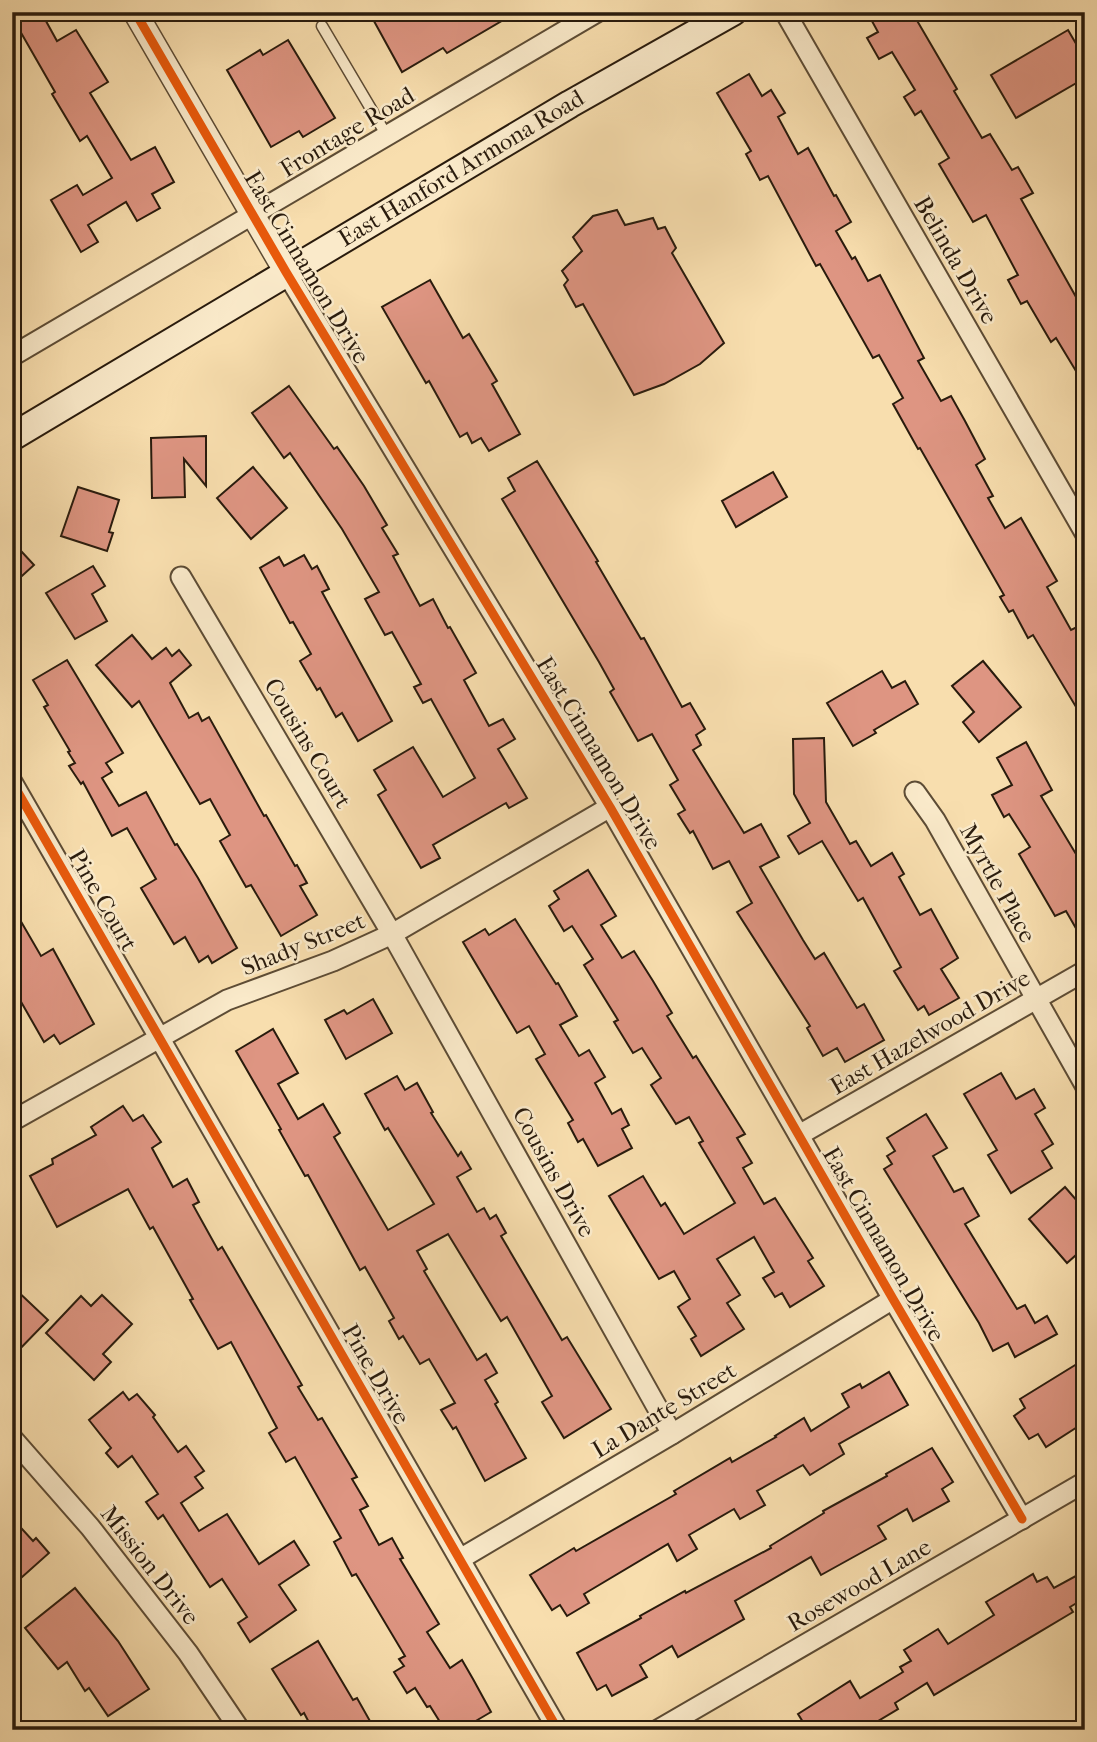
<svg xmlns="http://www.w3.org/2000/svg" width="1097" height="1742" font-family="'IM FELL French Canon',serif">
<rect width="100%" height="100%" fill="#f8deae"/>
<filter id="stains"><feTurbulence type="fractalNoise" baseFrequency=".00286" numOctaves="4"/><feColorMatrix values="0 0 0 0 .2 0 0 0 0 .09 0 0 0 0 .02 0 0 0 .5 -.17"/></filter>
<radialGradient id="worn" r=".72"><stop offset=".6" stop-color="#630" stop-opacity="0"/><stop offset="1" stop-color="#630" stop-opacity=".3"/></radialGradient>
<g fill="#de9582" stroke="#291b0d" stroke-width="2">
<polygon points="12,12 41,12 57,41 76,30 108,82 90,93 131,160 155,147 174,182 152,194 160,208 137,221 126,202 88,225 98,242 81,252 51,200 77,185 83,195 112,178 87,136 80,141 52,94 55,92 12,17"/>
<polygon points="369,12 517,12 447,53 443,48 402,72"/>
<polygon points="867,12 912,12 957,89 954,91 982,138 990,134 1012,170 1018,167 1033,193 1021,199 1085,313 1085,386 1056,338 1051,342 1027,301 1021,304 1008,280 1018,275 986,215 973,222 939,164 949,158 921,111 915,115 904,97 915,90 892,52 879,59 867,38 878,32"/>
<polygon points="1068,30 1085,59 1085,78 1016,118 991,75"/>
<polygon points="288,40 335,118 303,137 299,131 271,147 227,70 260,50 263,55"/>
<polygon points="749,74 762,96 771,90 785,113 778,117 798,154 808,148 834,196 836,195 851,222 836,231 852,259 855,257 868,281 880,275 924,358 918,361 941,401 951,396 965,421 985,459 976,465 993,496 988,498 1005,528 1021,518 1057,581 1047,587 1071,630 1077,627 1085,640 1085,722 1033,635 1028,638 1013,610 1009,612 1000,597 1004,595 920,448 918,449 893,404 903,398 879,355 873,358 820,264 816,266 768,176 760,180 746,154 751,151 717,93"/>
<polygon points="617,210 625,225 653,218 658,229 665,227 676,248 672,253 724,343 700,364 664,384 634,395 583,304 576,307 564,285 568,280 562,271 582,251 573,237 593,216"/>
<polygon points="430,280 463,338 469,334 497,381 492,384 520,434 489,451 481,438 472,443 467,433 460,437 429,381 426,383 382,307"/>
<polygon points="289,386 334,449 337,447 364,486 387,525 382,528 398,554 393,556 420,606 433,599 448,628 450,627 476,673 464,680 489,726 503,719 515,739 498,749 527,798 509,808 506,803 433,845 440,858 421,868 378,795 386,790 374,770 413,747 443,797 475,778 431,699 423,703 414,687 421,684 392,632 385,635 365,599 379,592 342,529 290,453 284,458 252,413"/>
<polygon points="206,436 206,486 184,459 185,497 152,498 151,438"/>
<polygon points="537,461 598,561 596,562 641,639 644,638 682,707 690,703 705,729 696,735 701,745 693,750 744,833 761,824 779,857 760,867 803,940 815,959 824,953 857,1008 864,1004 884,1040 845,1062 837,1048 823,1056 807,1028 810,1026 737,912 752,903 729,861 713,869 693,831 690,833 678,814 685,810 670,785 678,780 652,734 638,741 610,692 614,689 599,662 502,499 515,491 508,478"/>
<polygon points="253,467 287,508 251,539 217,498"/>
<polygon points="773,472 787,497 736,527 722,501"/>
<polygon points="78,487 119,500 109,532 113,533 107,551 61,536"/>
<polygon points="21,551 34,565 12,585 12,560"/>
<polygon points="304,555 312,569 317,566 329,589 322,592 392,721 358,741 342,713 336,717 320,688 317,690 300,661 311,654 293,622 290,623 260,568 279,557 284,566"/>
<polygon points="93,566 105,586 92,594 107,621 75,639 46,593"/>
<polygon points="132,635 152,659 166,648 172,656 179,650 191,665 170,683 189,718 198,713 202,721 209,717 264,816 266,815 295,866 297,865 307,883 300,886 317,915 281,936 251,885 246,887 220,841 230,835 210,799 200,804 139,701 132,707 96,665"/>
<polygon points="67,660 123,753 106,763 112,772 102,778 119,806 146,792 175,845 177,844 198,878 237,948 212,963 208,956 199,962 185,937 174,944 141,888 156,879 127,828 112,836 83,782 81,784 69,766 75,763 68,752 70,751 44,707 48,705 33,680"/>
<polygon points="983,661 1021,707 979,742 963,722 974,712 952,686"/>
<polygon points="882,671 892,688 905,681 918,704 874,730 876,733 853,746 827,703"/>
<polygon points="824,738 826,802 850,844 856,841 871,866 892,853 904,874 899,877 920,915 931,909 958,958 941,969 959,998 929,1015 924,1006 918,1010 894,971 901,967 863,898 858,901 822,841 799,854 788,836 810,823 794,794 793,739"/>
<polygon points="1026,742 1052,790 1041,796 1085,869 1085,944 1066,911 1055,916 1019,854 1030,847 1009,814 1004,817 992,795 1012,785 997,758"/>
<polygon points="588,870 616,916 601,925 622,958 634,951 653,981 672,1013 667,1016 693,1058 696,1056 745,1134 737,1138 752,1163 743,1168 764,1204 775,1198 813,1258 808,1261 824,1286 790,1307 782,1293 775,1297 763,1278 774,1272 754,1237 717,1259 740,1295 727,1303 744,1329 701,1356 691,1339 696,1336 678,1307 690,1299 674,1271 659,1279 609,1196 643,1176 661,1206 665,1203 684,1234 735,1203 699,1143 703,1141 689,1117 676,1124 651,1085 661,1078 642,1048 633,1053 614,1022 618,1020 584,965 593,959 572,926 564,931 549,906 559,899 554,891"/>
<polygon points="12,906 41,956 53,949 94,1024 60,1044 54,1035 44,1042 12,986"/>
<polygon points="515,919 556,984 558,983 577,1016 560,1025 579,1056 589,1050 605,1077 595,1083 612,1114 621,1109 629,1125 622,1129 632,1148 598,1166 583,1139 578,1142 568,1123 573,1120 536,1059 545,1054 529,1026 517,1033 463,942 485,929 489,935"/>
<polygon points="373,999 392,1033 346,1059 325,1020 344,1010 347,1014"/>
<polygon points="273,1029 298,1073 278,1084 298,1119 323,1104 340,1133 334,1137 388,1230 434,1204 388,1128 385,1130 365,1094 397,1076 405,1090 417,1083 433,1112 431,1113 458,1156 461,1152 471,1169 457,1177 477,1212 484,1208 490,1219 496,1215 506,1233 501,1236 562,1340 567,1337 611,1409 564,1438 542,1402 552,1396 507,1317 501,1321 448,1234 417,1251 427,1269 424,1271 477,1360 486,1354 497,1373 485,1380 498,1402 495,1404 526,1458 485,1481 456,1427 453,1429 441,1410 455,1403 429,1359 420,1364 403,1336 399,1339 389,1321 394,1318 365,1267 360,1270 308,1175 305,1176 279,1130 281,1129 236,1051"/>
<polygon points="1001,1073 1016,1099 1034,1089 1045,1108 1035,1114 1053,1144 1042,1151 1052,1168 1011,1193 988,1155 997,1150 964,1094"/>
<polygon points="123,1106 133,1121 143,1115 161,1142 152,1148 173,1187 187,1179 199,1202 193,1205 218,1250 222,1247 302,1385 298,1387 318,1420 322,1418 357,1477 352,1479 368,1506 360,1510 379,1545 392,1538 403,1558 400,1559 439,1624 427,1632 450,1668 462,1660 473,1679 491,1712 474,1722 479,1730 445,1730 430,1706 427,1707 415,1688 407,1693 394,1672 404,1666 399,1659 405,1656 356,1574 352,1576 334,1542 341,1538 295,1457 286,1462 269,1433 277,1428 231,1342 218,1349 190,1300 193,1299 153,1227 150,1229 128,1189 57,1227 30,1176 53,1164 52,1159 96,1135 91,1127"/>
<polygon points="926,1114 947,1148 933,1156 954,1192 963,1188 979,1216 965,1224 1017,1309 1025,1305 1035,1323 1047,1316 1057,1334 1015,1357 1008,1343 993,1351 979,1323 884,1169 892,1164 887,1156 895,1151 887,1138"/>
<polygon points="1065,1187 1085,1210 1085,1247 1067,1263 1029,1219"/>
<polygon points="12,1286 48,1320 12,1357"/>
<polygon points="102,1295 132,1324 103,1354 111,1362 94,1380 46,1333 81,1296 91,1306"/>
<polygon points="1085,1359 1085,1422 1046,1447 1038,1434 1029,1439 1014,1416 1025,1408 1020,1399"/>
<polygon points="889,1372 908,1405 839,1444 844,1454 810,1475 803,1465 757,1491 765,1505 740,1519 734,1509 689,1535 697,1549 677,1561 668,1544 584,1594 589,1603 567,1616 560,1605 552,1610 530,1575 574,1548 576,1551 676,1494 674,1491 730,1458 732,1462 776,1437 775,1436 804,1418 811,1431 849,1407 842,1394 860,1384 862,1388"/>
<polygon points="123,1392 129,1400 137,1394 155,1415 153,1417 178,1452 186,1446 204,1471 195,1477 203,1488 181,1503 199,1531 227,1514 259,1564 294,1541 309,1565 279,1585 296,1610 250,1642 238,1623 247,1617 222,1579 210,1587 163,1515 158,1519 146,1502 158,1494 132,1456 118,1467 106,1453 111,1448 89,1420"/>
<polygon points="932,1448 953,1482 942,1489 949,1501 913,1521 907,1509 878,1526 886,1539 821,1575 811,1557 735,1601 744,1619 678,1657 672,1646 640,1665 647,1677 612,1696 606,1685 597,1690 577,1653 641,1618 640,1616 685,1591 686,1593 771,1548 770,1546 824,1513 823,1511 887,1476 886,1474"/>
<polygon points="12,1518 33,1541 36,1538 49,1553 12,1586"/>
<polygon points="1085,1571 1085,1598 1070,1607 1073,1612 934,1695 927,1683 895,1703 898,1709 863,1730 808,1730 798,1714 850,1681 860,1698 903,1672 900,1667 911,1661 904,1650 938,1629 948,1644 994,1615 986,1602 1033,1574 1037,1582 1047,1577 1054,1588"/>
<polygon points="75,1588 118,1641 149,1689 108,1716 89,1688 85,1691 67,1662 58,1669 25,1628"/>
<polygon points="318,1641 353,1700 357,1698 375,1730 313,1730 304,1713 301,1715 272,1669"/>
</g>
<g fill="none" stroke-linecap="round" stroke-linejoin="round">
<defs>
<polyline id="service" points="322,26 387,136"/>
<g id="minor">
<polyline points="785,12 1085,533"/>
<polyline points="286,272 610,807 893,1299 1022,1519"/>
<polyline points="12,356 597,12"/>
<polyline points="181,577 392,934 672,1434"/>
<polyline points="12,782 558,1730"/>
<polyline points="915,792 935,820 1085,1085"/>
<polyline points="12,1121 227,1000 333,961 392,934 610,807"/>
<polyline points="799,1135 1085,971"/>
<polyline points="12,1438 90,1527 188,1653 240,1730"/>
<polyline points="460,1559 672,1434 893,1299"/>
<polyline points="658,1730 1085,1482"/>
</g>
<polyline id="tertiary" points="135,12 286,272"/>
<polyline id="secondary" points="12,437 570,104 733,12"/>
</defs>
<use href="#service" stroke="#5d4c35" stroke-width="13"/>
<use href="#minor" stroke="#5d4c35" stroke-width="23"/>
<use href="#tertiary" stroke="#5d4c35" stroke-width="26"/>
<use href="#secondary" stroke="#291b0d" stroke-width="30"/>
<use href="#service" stroke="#faeaca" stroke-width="10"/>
<use href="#minor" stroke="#faeaca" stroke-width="19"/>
<use href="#tertiary" stroke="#faeaca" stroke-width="23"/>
<use href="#secondary" stroke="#faeaca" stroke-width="26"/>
<defs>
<g id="cycleway">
<polyline points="135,12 286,272 610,807 893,1299 1022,1519"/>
<polyline points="12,782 558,1730"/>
</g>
</defs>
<use href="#cycleway" stroke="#faeaca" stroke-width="13"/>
<use href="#cycleway" stroke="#e8590c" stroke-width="9"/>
</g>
<g text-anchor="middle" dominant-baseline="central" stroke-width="5" stroke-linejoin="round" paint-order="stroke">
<g font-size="24" fill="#291b0d" stroke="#faeaca">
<text transform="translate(347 132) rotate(-31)">Frontage Road</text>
<text transform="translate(461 168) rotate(-31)">East Hanford Armona Road</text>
<text transform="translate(956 260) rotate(60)">Belinda Drive</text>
<text transform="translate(307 267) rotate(59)">East Cinnamon Drive</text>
<text transform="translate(308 743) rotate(59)">Cousins Court</text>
<text transform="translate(599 753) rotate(59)">East Cinnamon Drive</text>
<text transform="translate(998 883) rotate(61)">Myrtle Place</text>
<text transform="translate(103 900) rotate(60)">Pine Court</text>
<text transform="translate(303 944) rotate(-22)">Shady Street</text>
<text transform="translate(930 1032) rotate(-30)">East Hazelwood Drive</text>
<text transform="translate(554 1172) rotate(61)">Cousins Drive</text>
<text transform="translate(884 1244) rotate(60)">East Cinnamon Drive</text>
<text transform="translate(376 1374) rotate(60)">Pine Drive</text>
<text transform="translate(664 1410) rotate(-31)">La Dante Street</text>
<text transform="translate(150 1565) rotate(52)">Mission Drive</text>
<text transform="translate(859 1585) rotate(-30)">Rosewood Lane</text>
</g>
</g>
<rect width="1097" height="1742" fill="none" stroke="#f8deae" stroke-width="42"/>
<rect x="14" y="14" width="1069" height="1714" fill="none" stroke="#291b0d" stroke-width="3.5"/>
<rect x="21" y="21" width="1055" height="1700" fill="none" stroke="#291b0d" stroke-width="2"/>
<rect width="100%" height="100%" filter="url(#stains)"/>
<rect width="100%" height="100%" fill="url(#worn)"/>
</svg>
